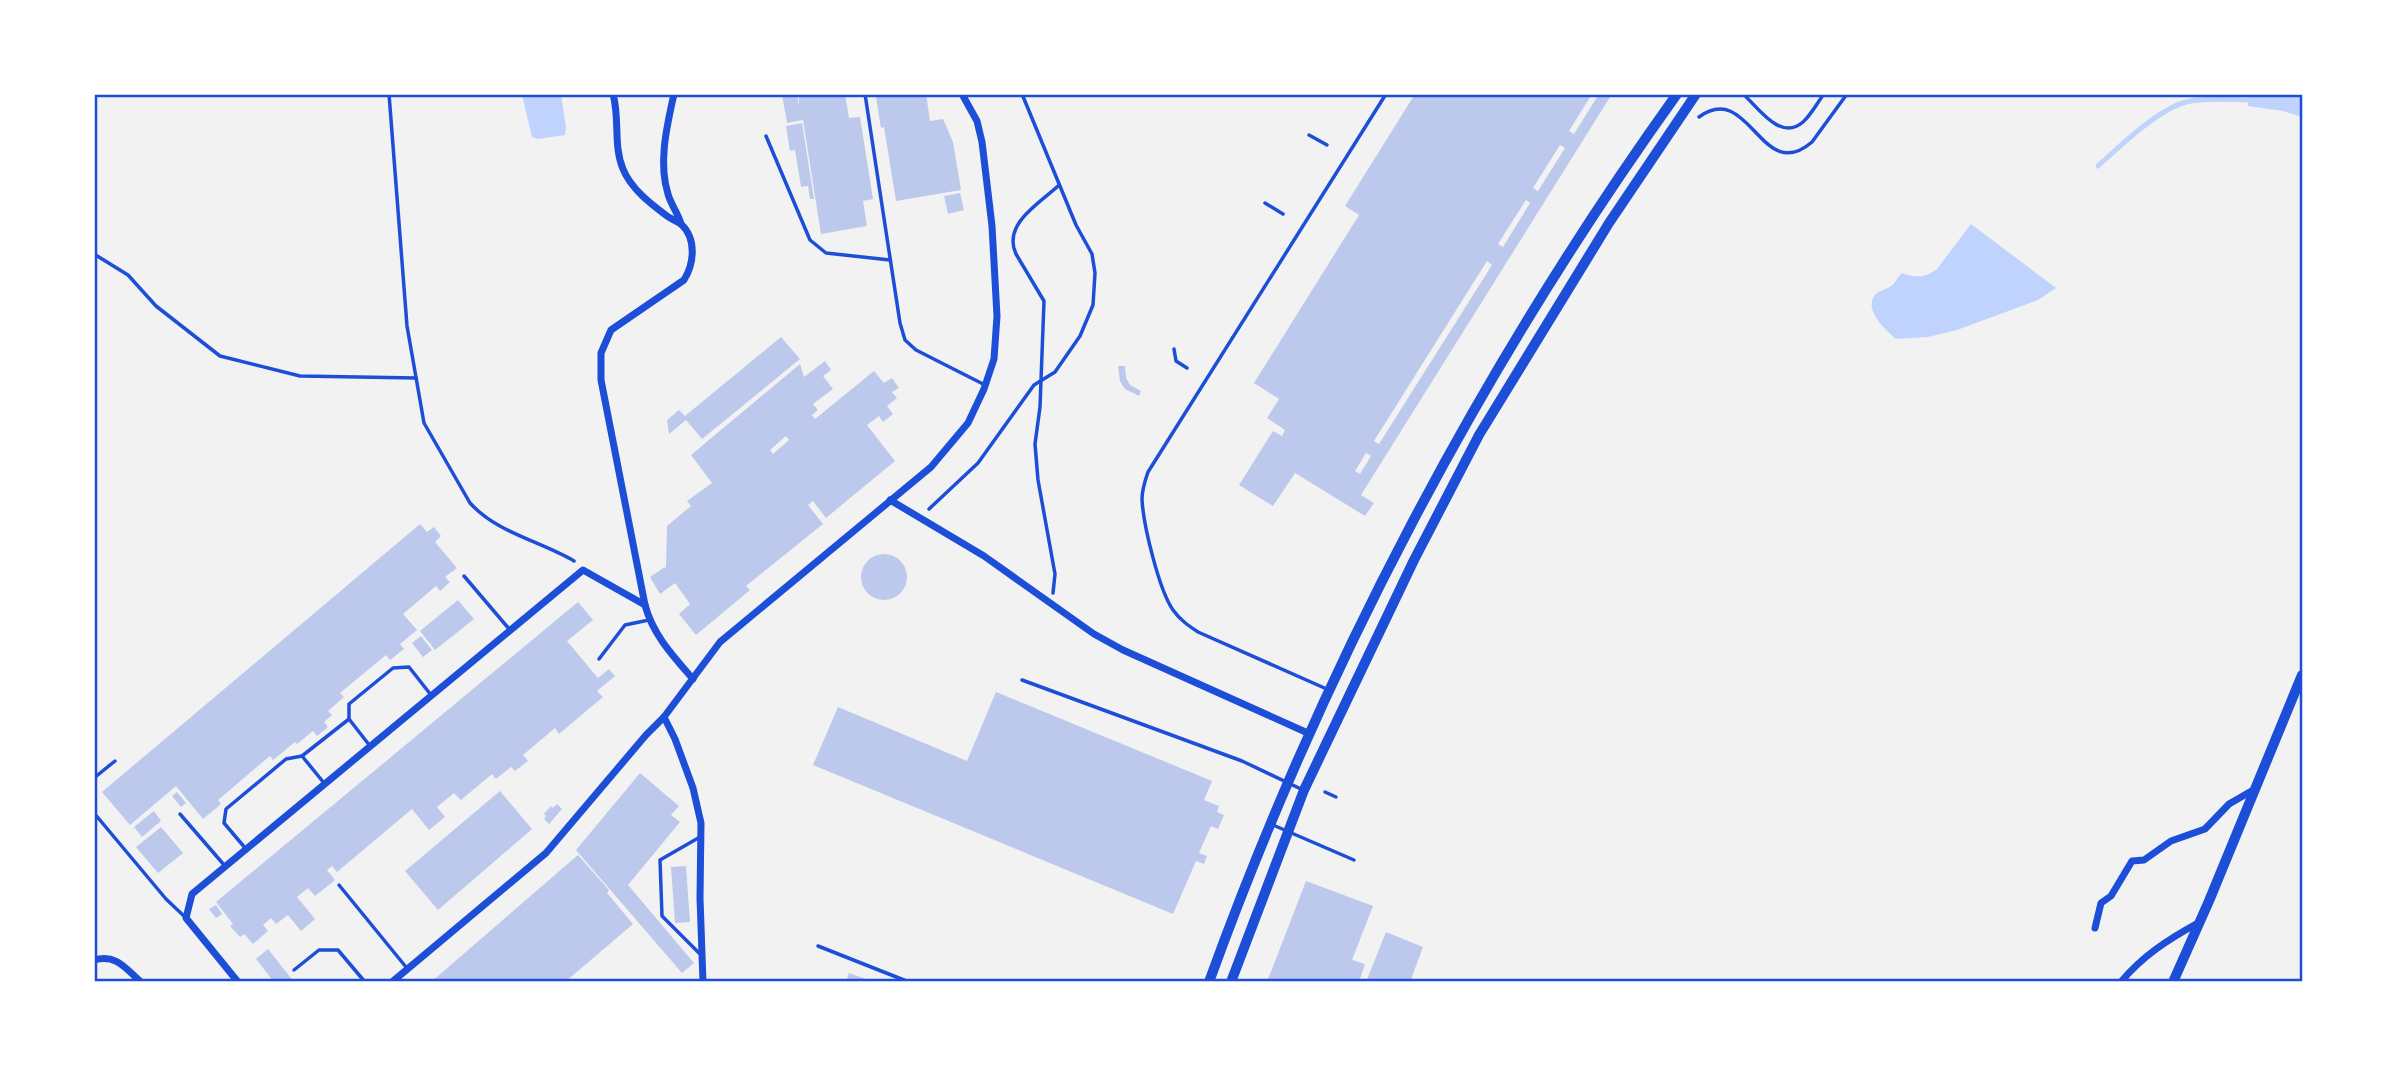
<svg xmlns="http://www.w3.org/2000/svg" width="2397" height="1076" font-family="'Libre Baskerville',serif">
<rect width="100%" height="100%" fill="#f2f2f2"/>
<g fill="#bfd3fe">
<polygon points="522,95 561,95 566,127 565,135 538,139 532,137"/>
<polygon points="2248,95 2302,95 2302,117 2283,111 2248,106"/>
<path d="M1971,224L2056,288L2038,300L1957,330L1928,337L1896,339C1886,330 1863,310 1875,295C1879,290 1886,290 1891,286C1896,283 1897,277 1902,273C1915,278 1926,278 1937,269Z"/>
</g>
<g fill="none" stroke-linecap="round" stroke-linejoin="round">
<path stroke="#bfd3fe" stroke-width="5" d="M2098,166C2120,146 2157,110 2186,102C2206,97 2231,100 2252,100"/>
</g>
<g fill="#bdc9ec" fill-rule="evenodd">
<polygon points="782,94 797,94 799,106 799,94 845,94 849,118 860,117 873,199 863,201 867,226 821,234 803,120 787,123"/>
<polygon points="892,94 926,94 930,121 943,119 953,142 961,190 896,201 884,127 881,128 876,97"/>
<path d="M1415,94H1592L1569,131L1574,134L1599,94H1612L1361,495L1374,503L1365,516L1295,473L1273,506L1239,485L1273,431L1282,436L1285,430L1267,418L1279,399L1254,383L1359,215L1345,206ZM1560,145L1565,148L1538,191L1533,188ZM1526,200L1530,203L1503,247L1498,244ZM1487,261L1492,265L1379,444L1374,441ZM1366,453L1371,456L1360,474L1355,471Z"/>
<polygon points="802,123 814,199 810,199 808,186 801,187 795,150 790,151 786,126"/>
<polygon points="960,193 964,210 948,214 944,196"/>
<polygon points="781,337 800,359 702,439 686,420 669,434 667,420 679,410 685,416"/>
<path d="M825,361L831,370L823,376L833,389L813,404L818,410L812,415L815,419L874,371L884,383L892,378L899,388L892,392L897,398L887,406L893,414L883,422L879,416L867,425L895,461L826,518L813,501L808,505L823,524L746,586L750,590L696,635L679,614L690,604L675,583L660,594L650,577L665,567L666,569L667,526L691,506L687,501L712,483L691,455L800,364L804,377ZM786,436L789,440L773,454L770,450Z"/>
<polygon points="1118,366 1125,366 1126,378 1130,385 1141,391 1139,396 1125,389 1120,381"/>
<polygon points="420,524 427,532 434,527 441,536 435,542 457,568 445,577 450,582 440,591 436,586 403,614 417,630 400,644 404,649 390,660 386,655 340,693 344,697 328,711 332,715 324,722 328,727 317,736 313,731 297,744 295,742 273,760 270,756 218,800 221,804 203,819 176,786 130,825 102,792"/>
<circle cx="884" cy="577" r="23"/>
<polygon points="458,600 474,619 435,650 420,631"/>
<polygon points="578,602 593,620 567,641 598,678 609,669 615,676 597,691 603,697 559,734 555,728 523,755 528,761 515,771 511,767 496,779 492,774 461,800 454,793 437,807 445,817 429,830 412,809 337,872 332,866 327,870 335,880 315,896 308,888 297,897 315,919 301,931 288,915 276,924 271,918 263,925 268,931 253,944 244,934 240,937 230,926 233,924 216,902"/>
<polygon points="421,636 432,650 423,657 412,643"/>
<polygon points="996,692 1212,781 1204,800 1219,806 1217,812 1224,815 1218,829 1211,826 1199,853 1207,856 1204,864 1196,861 1173,914 813,765 838,707 967,761"/>
<polygon points="640,773 679,806 671,815 680,822 628,885 694,963 682,973 576,850"/>
<polygon points="500,791 532,829 438,910 405,871"/>
<polygon points="177,792 186,803 181,807 172,796"/>
<polygon points="557,804 562,809 549,824 544,819 546,816 544,814 551,806 553,808"/>
<polygon points="154,811 161,821 142,837 134,827"/>
<polygon points="161,827 183,853 158,873 136,847"/>
<polygon points="578,855 609,890 607,893 633,924 565,982 431,982"/>
<polygon points="686,866 690,922 675,923 671,867"/>
<polygon points="1306,881 1373,906 1352,960 1365,964 1359,982 1267,982"/>
<polygon points="216,905 222,914 216,918 209,909"/>
<polygon points="1386,932 1423,947 1410,982 1366,982"/>
<polygon points="268,949 294,982 274,982 256,959"/>
<polygon points="849,973 871,981 871,982 846,982"/>
</g>
<g fill="none" stroke-linecap="round" stroke-linejoin="round">
<g stroke="#1d4ed8" stroke-width="3.5">
<path d="M389,94L407,326L424,423L470,503C497,533 540,541 574,561"/>
<path d="M1699,117C1750,80 1761,186 1812,142L1847,94"/>
<polyline points="1309,135 1327,145"/>
<polyline points="1265,203 1283,214"/>
<polyline points="94,254 128,275 156,306 220,356 300,376 416,378"/>
<polyline points="1174,349 1176,361 1187,368"/>
<polyline points="929,509 978,463 1034,385 1055,372 1080,336 1093,305 1095,273 1092,254 1076,225 1022,94"/>
<path d="M1053,593L1055,574L1038,480L1035,444L1040,407L1044,301L1016,254C1002,224 1040,203 1058,186"/>
<polyline points="1325,792 1336,797"/>
</g>
<g stroke="#1d4ed8" stroke-width="3.5">
<polyline points="865,94 900,323 905,340 916,350 985,385"/>
<path d="M1743,94C1758,107 1780,142 1803,122C1811,115 1817,103 1824,94"/>
<polyline points="766,136 810,240 826,253 890,260"/>
<polyline points="464,576 510,630"/>
<polyline points="599,659 625,625 649,620"/>
<polyline points="1022,680 1242,761 1303,790"/>
<path d="M1329,690L1198,632C1189,626 1180,620 1173,610C1159,590 1143,524 1142,499C1142,489 1145,481 1148,472L1386,94"/>
<polyline points="370,746 349,719 349,704 393,668 409,667 431,695"/>
<polyline points="302,756 349,719"/>
<polyline points="94,778 115,761"/>
<polyline points="94,813 166,899 185,917"/>
<polyline points="180,814 225,866"/>
<polyline points="1273,825 1354,860"/>
<polyline points="246,849 224,823 226,809 286,759 302,756 324,783"/>
<polyline points="339,885 406,967"/>
<polyline points="818,946 909,982"/>
<polyline points="699,953 662,916 660,860 700,837"/>
<polyline points="294,970 319,950 338,950 365,982"/>
</g>
<g stroke="#1d4ed8" stroke-width="7">
<path d="M613,94C620,119 613,145 623,169C631,189 651,204 667,216C671,219 677,221 681,224C697,239 694,264 684,280L611,330L601,353V380L645,605C653,635 673,656 693,679"/>
<path d="M674,94C667,126 658,162 668,194C671,205 678,213 681,224"/>
<polyline points="890,500 984,556 1094,634 1123,650 1310,734"/>
<polyline points="664,717 675,739 693,788 701,823 700,898 703,982"/>
<polyline points="2095,928 2101,903 2111,896 2132,861 2144,860 2171,841 2205,829 2229,804 2255,789"/>
<path d="M94,960C117,954 125,968 141,982"/>
<polyline points="238,982 186,918 192,894 583,570 645,605"/>
<polyline points="392,982 546,853 646,735 664,717 720,642 931,467 968,423 984,389 994,359 997,316 992,226 982,142 977,121 962,94"/>
<path d="M2121,982C2142,956 2169,939 2198,923"/>
</g>
<g stroke="#1d4ed8" stroke-width="10">
<path d="M1209,982C1323,667 1482,366 1677,94"/>
<polyline points="1231,982 1304,790 1414,560 1479,435 1609,223 1696,94"/>
</g>
<polyline stroke="#1d4ed8" stroke-width="10" points="2173,982 2209,901 2302,675"/>
</g>
<rect width="2397" height="1076" fill="none" stroke="#ffffff" stroke-width="192"/>
<rect x="96" y="96" width="2205" height="884" fill="none" stroke="#1d4ed8" stroke-width="2.5"/>
</svg>
